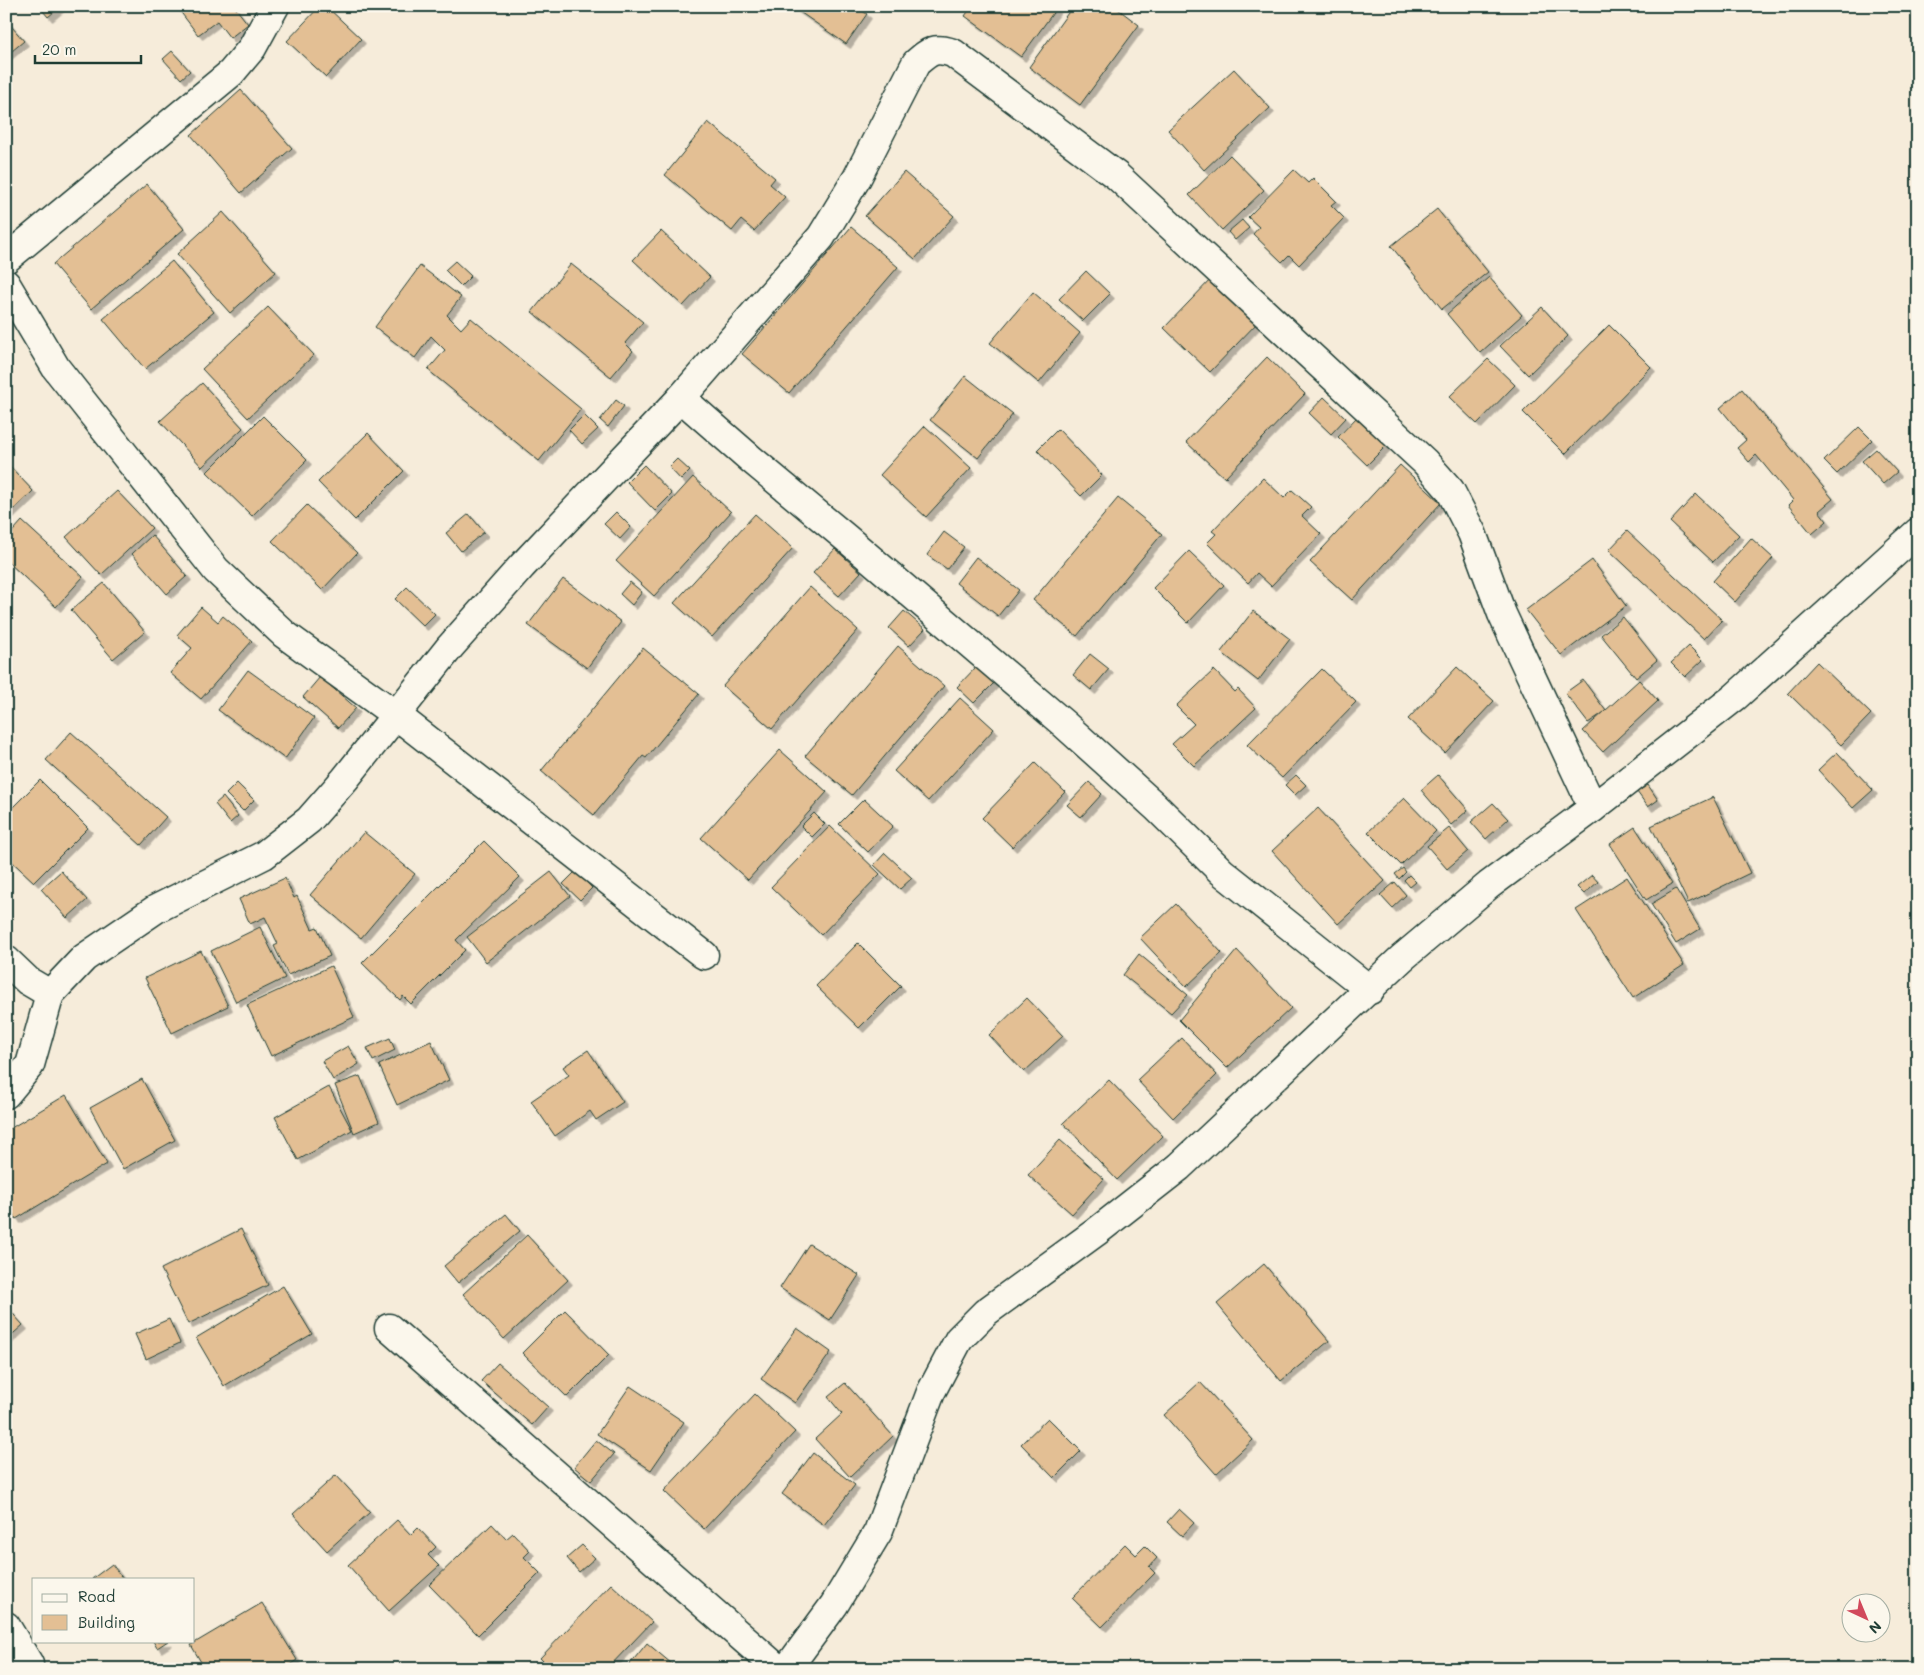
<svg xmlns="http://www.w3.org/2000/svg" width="1924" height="1675" font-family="Mali,sans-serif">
<defs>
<filter id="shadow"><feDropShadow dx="4.5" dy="4.5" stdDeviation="0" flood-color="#0004"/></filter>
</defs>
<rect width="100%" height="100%" fill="#f6ecda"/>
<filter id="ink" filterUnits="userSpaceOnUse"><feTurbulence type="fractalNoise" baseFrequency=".02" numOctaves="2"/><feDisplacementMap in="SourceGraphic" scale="10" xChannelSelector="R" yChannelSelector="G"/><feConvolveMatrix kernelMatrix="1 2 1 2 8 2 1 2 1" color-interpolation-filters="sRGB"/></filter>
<g filter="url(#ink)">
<g fill="#e3bf94" stroke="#1f3d34" filter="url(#shadow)">
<polygon points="39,6 61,6 48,17"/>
<polygon points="176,6 234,6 248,24 230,38 217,21 198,35"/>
<polygon points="320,6 326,6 361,39 326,77 287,41"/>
<polygon points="795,6 855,6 867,14 846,44 794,8"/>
<polygon points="972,6 1058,6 1021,57 965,16"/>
<polygon points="1073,6 1114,6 1139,25 1080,105 1029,67"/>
<polygon points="6,20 24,41 6,56"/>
<polygon points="172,51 190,71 181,79 163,59"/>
<polygon points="1234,69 1270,108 1204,170 1168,130"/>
<polygon points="241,90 292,148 241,193 191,135"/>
<polygon points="708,122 775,178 770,184 785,197 754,231 741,220 732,231 665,175"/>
<polygon points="1230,155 1264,190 1222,230 1189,195"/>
<polygon points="1294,170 1308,183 1313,178 1336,201 1331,205 1344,218 1299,265 1289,255 1282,262 1253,234 1259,227 1248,217"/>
<polygon points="904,172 954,216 915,259 865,216"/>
<polygon points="147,184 184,229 91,309 53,264"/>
<polygon points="1437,209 1488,272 1442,309 1391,246"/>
<polygon points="223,212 276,272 230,313 177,254"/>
<polygon points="1242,220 1249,228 1235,240 1228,232"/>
<polygon points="851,227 898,267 789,393 742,354"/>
<polygon points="661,231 710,277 683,306 633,260"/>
<polygon points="172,261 214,312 145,369 103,319"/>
<polygon points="455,261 471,276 461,286 445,270"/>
<polygon points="571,264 643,322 625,343 633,351 611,377 532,312"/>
<polygon points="420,266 461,297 447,315 461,329 471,318 581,409 539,461 428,370 445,350 431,336 415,358 375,327"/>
<polygon points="1086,271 1110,294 1083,321 1059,299"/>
<polygon points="1213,277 1259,321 1210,372 1164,328"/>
<polygon points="1489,277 1522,315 1480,353 1447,314"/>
<polygon points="1033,292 1080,333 1039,383 990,343"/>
<polygon points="268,307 314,355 248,418 202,369"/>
<polygon points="1542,307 1568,336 1528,375 1500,346"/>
<polygon points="1609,325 1651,367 1565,454 1523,412"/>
<polygon points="1267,357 1305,394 1225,478 1186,442"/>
<polygon points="1488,359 1515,385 1477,424 1449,397"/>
<polygon points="965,376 1013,414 978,458 930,420"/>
<polygon points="202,383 243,428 202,467 160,421"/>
<polygon points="1742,389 1833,499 1819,511 1827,521 1812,534 1788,505 1793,500 1756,455 1749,462 1737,448 1746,440 1720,408"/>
<polygon points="1324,397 1346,418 1331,434 1309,413"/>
<polygon points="616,400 624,406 608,427 600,420"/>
<polygon points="584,415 598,429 582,444 569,430"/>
<polygon points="263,416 307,460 252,516 207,472"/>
<polygon points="1356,418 1386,446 1367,465 1338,437"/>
<polygon points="925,426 971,468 926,517 880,475"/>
<polygon points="1859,427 1872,440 1837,474 1824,461"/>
<polygon points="1058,429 1102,475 1081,496 1037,450"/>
<polygon points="368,433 404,471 355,520 318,482"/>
<polygon points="1876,449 1897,472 1883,484 1862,461"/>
<polygon points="677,459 690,471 681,480 669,467"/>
<polygon points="6,462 33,491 6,517"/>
<polygon points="644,465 672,494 655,511 627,482"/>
<polygon points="1400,465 1441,503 1352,600 1310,562"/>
<polygon points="693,477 731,512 654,596 616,561"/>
<polygon points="1263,478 1284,498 1292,490 1311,507 1302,516 1321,534 1271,586 1257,573 1248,583 1207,543 1216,534 1212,531"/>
<polygon points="117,491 152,528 101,575 66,537"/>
<polygon points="1696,494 1739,535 1713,562 1670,522"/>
<polygon points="1118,498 1162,534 1077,636 1033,600"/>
<polygon points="307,505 357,553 322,590 272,541"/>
<polygon points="616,512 631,527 620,539 604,524"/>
<polygon points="469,514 484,532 461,551 446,533"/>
<polygon points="755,514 793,548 712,637 674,603"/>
<polygon points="22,521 83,577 56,607 6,560 6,539"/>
<polygon points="1627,531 1722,620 1704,639 1609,550"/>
<polygon points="944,532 964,547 947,569 927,555"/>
<polygon points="152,535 187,576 167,594 132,554"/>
<polygon points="1751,538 1773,558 1735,602 1713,581"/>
<polygon points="835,549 861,572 839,596 813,573"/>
<polygon points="1189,551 1224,585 1188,623 1153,588"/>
<polygon points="976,557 1019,590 998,616 956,583"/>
<polygon points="1592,560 1626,606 1561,655 1526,610"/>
<polygon points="563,579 621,622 587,668 528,625"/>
<polygon points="630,582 642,592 632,605 620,594"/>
<polygon points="104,583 145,632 113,659 71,610"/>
<polygon points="407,587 435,614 423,626 395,599"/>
<polygon points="810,587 858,630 772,729 723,686"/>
<polygon points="201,607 218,622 223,616 252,641 201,699 170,673 192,648 177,635"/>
<polygon points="904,611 925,629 909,646 889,628"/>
<polygon points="1253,611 1290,639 1258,681 1221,652"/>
<polygon points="1623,617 1657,660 1636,678 1601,635"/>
<polygon points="898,646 944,686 852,795 805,756"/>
<polygon points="1689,646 1703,660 1685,677 1671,663"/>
<polygon points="643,648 699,694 646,758 643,756 594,815 541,771"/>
<polygon points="1090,654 1109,669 1091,690 1073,675"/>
<polygon points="1817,662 1871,714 1841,745 1788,693"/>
<polygon points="978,665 995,682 974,703 957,687"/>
<polygon points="1457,667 1494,701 1445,753 1408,719"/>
<polygon points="1322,669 1356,702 1282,778 1247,745"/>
<polygon points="248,670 314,718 285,759 218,710"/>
<polygon points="1214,670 1235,692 1238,689 1256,708 1194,766 1172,744 1194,724 1176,706"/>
<polygon points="320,677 356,708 338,728 303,697"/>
<polygon points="1583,680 1606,711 1588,723 1565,693"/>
<polygon points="1639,680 1658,701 1603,752 1583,731"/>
<polygon points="960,698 994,729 928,801 894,771"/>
<polygon points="71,732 166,817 141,845 46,760"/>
<polygon points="780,750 827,792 748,880 701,838"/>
<polygon points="1837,752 1873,790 1853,808 1818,770"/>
<polygon points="1035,763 1065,792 1012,847 982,818"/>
<polygon points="1296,775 1306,785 1295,795 1285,785"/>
<polygon points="1438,775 1468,810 1451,825 1421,790"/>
<polygon points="40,780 88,828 34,882 6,856 6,814"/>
<polygon points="1089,782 1102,794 1081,817 1067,805"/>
<polygon points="237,783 254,800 243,811 226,794"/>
<polygon points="1648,785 1658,800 1648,807 1637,792"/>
<polygon points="223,797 238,816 230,823 215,804"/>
<polygon points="1713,797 1750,873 1688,903 1651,826"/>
<polygon points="1404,798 1436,831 1401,865 1368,832"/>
<polygon points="864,799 893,826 868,852 839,824"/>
<polygon points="1493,803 1508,819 1486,839 1471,822"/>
<polygon points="1318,808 1385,881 1338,924 1272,851"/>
<polygon points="814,813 825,824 812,837 801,826"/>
<polygon points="830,826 880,874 821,935 771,887"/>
<polygon points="1635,827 1672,884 1646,900 1610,844"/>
<polygon points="1449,828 1468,851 1447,869 1427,846"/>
<polygon points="364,832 415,874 361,938 310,895"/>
<polygon points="484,841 520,877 456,940 465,950 411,1004 403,996 400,1000 362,963"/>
<polygon points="885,853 912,878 900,889 874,865"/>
<polygon points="1403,868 1406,872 1399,879 1395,874"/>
<polygon points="61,871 87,900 67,918 41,889"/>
<polygon points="576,871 592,888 580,900 563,884"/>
<polygon points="551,872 570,896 486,962 467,937"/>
<polygon points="1409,875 1416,882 1410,887 1404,880"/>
<polygon points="1592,875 1598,882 1584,894 1577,887"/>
<polygon points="1627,877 1684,965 1633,998 1576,910"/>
<polygon points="285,878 294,898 297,896 312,929 317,927 330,956 288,975 274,946 278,944 265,917 250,924 239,899"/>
<polygon points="1395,882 1406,895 1392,908 1380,895"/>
<polygon points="1676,889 1700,929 1676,944 1651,904"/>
<polygon points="1176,904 1222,953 1186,987 1140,938"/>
<polygon points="260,927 285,978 236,1002 211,951"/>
<polygon points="858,943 901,986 859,1028 816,986"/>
<polygon points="1237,950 1291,1008 1227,1068 1179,1020"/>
<polygon points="201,951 228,1006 172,1033 145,978"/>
<polygon points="1139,954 1188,995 1171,1013 1123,975"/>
<polygon points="331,966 354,1017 271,1056 247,1005"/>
<polygon points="1027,998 1063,1036 1024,1072 989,1035"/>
<polygon points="390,1038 395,1050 373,1061 367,1048"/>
<polygon points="1182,1038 1217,1075 1173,1118 1137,1080"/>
<polygon points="431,1041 449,1080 397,1105 379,1065"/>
<polygon points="348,1046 359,1064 333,1080 322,1061"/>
<polygon points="588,1050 623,1102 596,1120 590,1111 555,1136 531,1101 569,1075 563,1067"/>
<polygon points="360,1076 379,1122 354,1133 335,1085"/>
<polygon points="142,1079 175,1140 123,1169 90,1108"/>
<polygon points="1109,1080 1163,1136 1117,1180 1063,1123"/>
<polygon points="329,1087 352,1130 298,1160 275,1117"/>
<polygon points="66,1095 107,1164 16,1219 6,1203 6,1131"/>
<polygon points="1060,1140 1104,1179 1072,1214 1028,1175"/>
<polygon points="506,1214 520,1231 458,1283 444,1266"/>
<polygon points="241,1229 268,1285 188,1324 161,1269"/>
<polygon points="527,1235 568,1280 504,1339 463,1294"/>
<polygon points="809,1244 859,1275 830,1320 780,1288"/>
<polygon points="1264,1264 1329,1341 1281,1381 1217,1304"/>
<polygon points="283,1286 312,1334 224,1386 196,1338"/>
<polygon points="6,1306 23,1325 6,1340"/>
<polygon points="565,1310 609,1355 567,1397 522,1353"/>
<polygon points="169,1319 180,1343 146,1359 135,1334"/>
<polygon points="797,1328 831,1352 795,1403 761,1379"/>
<polygon points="498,1363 548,1407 532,1425 481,1381"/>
<polygon points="1200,1382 1253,1440 1216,1474 1164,1415"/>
<polygon points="845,1383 893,1436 850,1477 815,1439 842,1414 828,1397"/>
<polygon points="630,1386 684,1422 651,1470 597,1434"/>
<polygon points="755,1394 795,1432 704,1529 664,1491"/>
<polygon points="1048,1418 1081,1451 1054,1478 1021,1444"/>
<polygon points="596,1440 614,1454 591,1481 574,1467"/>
<polygon points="813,1453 855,1485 824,1525 782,1494"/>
<polygon points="336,1475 370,1512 327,1551 293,1514"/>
<polygon points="1179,1509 1194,1523 1182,1536 1167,1522"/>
<polygon points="397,1520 411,1535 418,1528 436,1547 428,1555 439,1566 389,1611 348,1565"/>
<polygon points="492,1524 506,1539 513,1533 530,1551 524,1557 540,1573 478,1635 429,1585"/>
<polygon points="1125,1544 1136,1555 1145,1546 1157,1558 1149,1567 1155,1573 1102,1627 1072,1598"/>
<polygon points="582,1545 595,1558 579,1572 567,1558"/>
<polygon points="112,1564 123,1579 92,1579"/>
<polygon points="611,1584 652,1622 607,1669 551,1669 540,1658"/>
<polygon points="262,1603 297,1660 283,1669 205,1669 191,1645"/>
<polygon points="153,1641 168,1641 157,1648"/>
<polygon points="647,1643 678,1669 626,1669"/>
</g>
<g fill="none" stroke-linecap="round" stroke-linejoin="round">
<defs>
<g id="minor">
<polyline points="6,259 231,73 252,48 275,6"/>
<polyline points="6,284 56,368 216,570 284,634 396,715 704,955"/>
<polyline points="681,398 752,460 846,538 1064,724 1156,807 1222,872 1370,990"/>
<polyline points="6,960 28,981 50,994"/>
<path d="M6,1094L30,1065L50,994L84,958L156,909L264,855L309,820L345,779L450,647L522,566L681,398L821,237L857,178L916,63C930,51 934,47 953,53L1117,176L1425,462L1450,490L1472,533L1502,614L1593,808"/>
<polyline points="389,1328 778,1669"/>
<polyline points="6,1626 29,1664 29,1669"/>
<polyline points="787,1669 834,1605 878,1532 931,1392 959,1339 986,1312 1096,1232 1179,1167 1402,958 1489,885 1593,808 1735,697 1918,532"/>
</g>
</defs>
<use href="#minor" stroke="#1f3d34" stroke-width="31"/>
<use href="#minor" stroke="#fbf7ec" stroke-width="28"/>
</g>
</g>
<rect width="1924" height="1675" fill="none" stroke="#fbf7ec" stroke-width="25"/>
<rect x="12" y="12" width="1899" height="1650" fill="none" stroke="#1f3d34" stroke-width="2" filter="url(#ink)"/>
<rect x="32" y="1578" width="162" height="65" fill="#fbf7ec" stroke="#a3ada2"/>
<rect x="42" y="1594" width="25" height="8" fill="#fbf7ec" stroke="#a3ada2"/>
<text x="78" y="1602" font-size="15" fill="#1f3d34">Road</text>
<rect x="42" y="1615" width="25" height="15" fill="#e3bf94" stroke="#a3ada2"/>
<text x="78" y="1628" font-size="15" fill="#1f3d34">Building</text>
<g transform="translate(1866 1618) rotate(136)"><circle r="24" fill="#fbf7ec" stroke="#a3ada2"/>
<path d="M0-4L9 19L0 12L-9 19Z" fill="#d1495b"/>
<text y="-8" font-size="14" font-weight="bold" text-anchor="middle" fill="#1f3d34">N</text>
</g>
<path d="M35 55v8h106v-8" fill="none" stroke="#1f3d34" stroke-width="2.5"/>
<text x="42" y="55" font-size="15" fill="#1f3d34" stroke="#fbf7ec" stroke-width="4" paint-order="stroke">20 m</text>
</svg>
